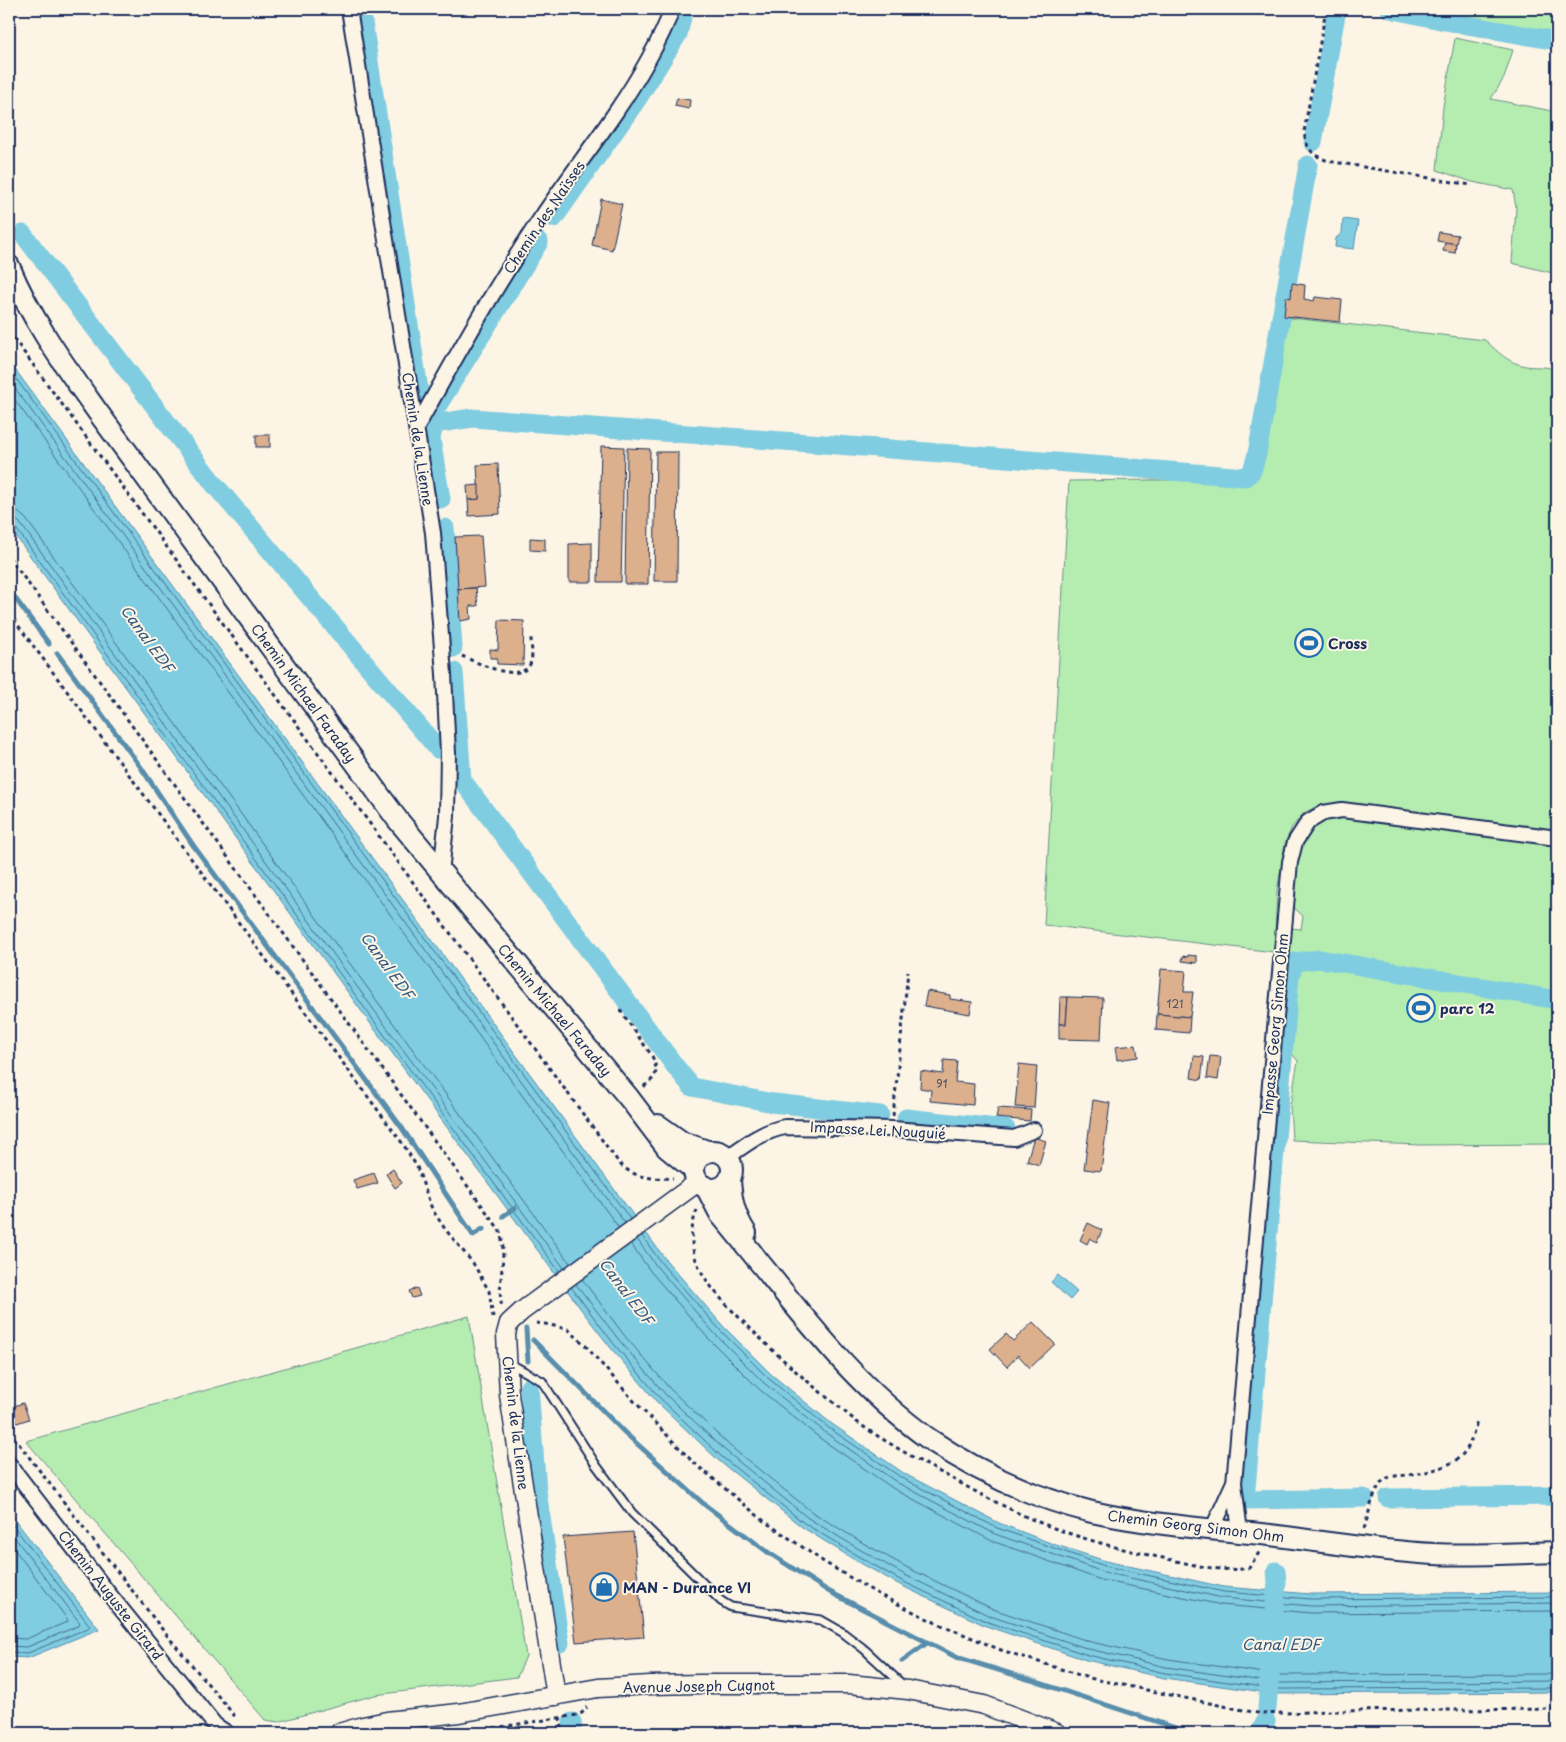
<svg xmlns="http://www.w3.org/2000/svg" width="1566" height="1742" font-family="'Playpen Sans',sans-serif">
<rect width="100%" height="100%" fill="#fcf5e5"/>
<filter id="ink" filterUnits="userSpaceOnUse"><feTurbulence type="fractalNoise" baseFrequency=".02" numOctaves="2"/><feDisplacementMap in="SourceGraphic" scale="10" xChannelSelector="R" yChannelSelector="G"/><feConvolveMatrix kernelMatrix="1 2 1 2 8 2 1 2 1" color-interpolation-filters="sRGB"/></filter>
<g filter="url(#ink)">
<g fill="#b5edb0" stroke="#688e87">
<polygon points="1404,9 1557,9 1557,39 1459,21"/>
<polygon points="1455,38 1513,50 1504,78 1491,99 1557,112 1557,274 1512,263 1516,208 1513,190 1472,182 1437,170 1443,107"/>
<path d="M1284,317L1485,340C1498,352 1508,363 1526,366C1537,368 1548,365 1557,371V831L1370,806L1319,805L1304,813L1292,827L1285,844L1277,891L1274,952L1044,925L1069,481L1246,479Z"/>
<path d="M1346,813L1557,842V1144L1420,1145L1292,1140L1290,1106L1298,1061L1288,1049L1283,1041L1286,975L1290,928L1301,929L1303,916L1291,905C1295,875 1293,837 1323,820C1329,816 1339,815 1346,813Z"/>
<polygon points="469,1316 526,1656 517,1677 375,1695 278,1722 265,1720 26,1441"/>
<polygon points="548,1727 549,1733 509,1733"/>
</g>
<g fill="#80cce0" stroke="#588dac">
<polygon points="1343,219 1358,221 1354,249 1335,247 1336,238 1342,233"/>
<polygon points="9,361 666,1260 723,1326 771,1374 832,1424 905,1474 999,1523 1053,1544 1106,1561 1224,1587 1311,1594 1557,1592 1557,1692 1277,1694 1164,1678 1086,1660 986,1626 900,1585 853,1559 802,1527 719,1461 656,1401 610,1347 583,1312 373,1027 9,527"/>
<polygon points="1058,1275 1077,1292 1070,1300 1051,1282"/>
<polygon points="9,1512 99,1629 28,1658 9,1657"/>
</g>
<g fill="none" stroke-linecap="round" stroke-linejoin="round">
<g stroke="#436e92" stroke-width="1">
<polyline points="9,369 630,1219"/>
<polyline points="9,380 625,1223"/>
<polyline points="9,392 619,1228"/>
<polyline points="9,511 18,512 26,519 388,1016 570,1263"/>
<polyline points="9,518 15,519 20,523 382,1021 564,1268"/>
<polyline points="9,525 15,527 377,1025 559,1271"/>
<polyline points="642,1236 662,1264 719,1329 768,1378 829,1428 902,1478 997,1528 1105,1566 1224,1592 1311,1599 1557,1597"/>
<polyline points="637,1239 657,1267 714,1333 764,1383 826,1433 898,1483 995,1534 1103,1572 1223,1598 1311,1606 1557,1603"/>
<polyline points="631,1244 651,1272 708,1338 759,1389 821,1439 894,1489 992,1541 1101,1580 1222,1605 1311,1613 1557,1611"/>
<polyline points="582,1279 624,1335 670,1389 731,1447 812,1512 863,1543 908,1568 993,1609 1091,1642 1168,1659 1278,1675 1557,1674"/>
<polyline points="576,1284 619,1340 665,1394 727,1452 808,1518 859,1549 905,1575 990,1616 1089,1649 1166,1667 1277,1683 1557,1681"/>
<polyline points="571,1287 614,1344 660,1398 722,1457 804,1523 856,1555 902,1581 988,1622 1088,1655 1165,1673 1277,1689 1557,1688"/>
<polyline points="9,1520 90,1626 88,1628 28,1653 9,1652"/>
<polyline points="9,1530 80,1623 78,1626 27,1647 9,1646"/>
<polyline points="9,1542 68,1620 67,1622 26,1639 9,1638"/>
</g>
<g stroke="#588dac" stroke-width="5">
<polyline points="9,590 49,644"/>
<polyline points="57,653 140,766 193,845 402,1128 473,1235 483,1229"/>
<polyline points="503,1216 515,1208"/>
<polyline points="526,1329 528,1361"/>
<polyline points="533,1340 624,1432 705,1505 769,1553 828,1591 956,1657 1031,1680 1191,1733"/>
<polyline points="902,1661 927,1643"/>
<polyline points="1521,1733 1557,1732"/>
</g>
<g stroke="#80cce0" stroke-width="19">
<polyline points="361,9 421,403"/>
<polyline points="1390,9 1445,21 1557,41"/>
<polyline points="1313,142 1337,9"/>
<polyline points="554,218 638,98 678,34 684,9"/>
<polyline points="23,234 214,484 438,749"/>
<polyline points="434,424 433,413 539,242"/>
<polyline points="441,499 431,439 434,424 472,418 877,448 1246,477 1252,471 1257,454 1308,165"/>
<polyline points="445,528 453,648"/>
<polyline points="454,672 462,780 675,1066 692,1087 778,1104"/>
<polyline points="774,1103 880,1115"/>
<polyline points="906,1118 1006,1129"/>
<polyline points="529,1387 537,1491 560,1643"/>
<polyline points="1364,1498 1245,1500 1290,976 1295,962 1320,959 1557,1000"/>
<polyline points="1388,1498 1557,1496"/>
<polyline points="1274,1616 1277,1582 1276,1571"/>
<polyline points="1267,1709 1270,1668"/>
<polyline points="572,1722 573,1733"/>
<polyline points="1259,1733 1266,1721"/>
</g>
</g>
<g fill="#dcb08d" stroke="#1b2f5e">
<polygon points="677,98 690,100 689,109 675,106"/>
<polygon points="601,199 622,204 612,250 592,245"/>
<polygon points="1439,232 1458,235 1456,244 1437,241"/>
<polygon points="1445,242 1456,244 1455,253 1443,251"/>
<polygon points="1292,283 1305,285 1304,299 1314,301 1315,297 1342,300 1340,322 1284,316 1286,297 1291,298"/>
<rect x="256" y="435" width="14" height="12"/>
<polygon points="601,446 624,447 621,582 598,582"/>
<polygon points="627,448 650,449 648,584 625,584"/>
<polygon points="656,452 678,452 677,581 654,581"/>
<polygon points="498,464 500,514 469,516 468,500 479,499 477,465"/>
<polygon points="479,485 479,499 468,500 467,486"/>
<polygon points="481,536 485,587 458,589 455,537"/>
<polygon points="530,538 545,539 545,551 530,550"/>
<polygon points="592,543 592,582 569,582 569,544"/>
<polygon points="476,588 478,606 470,606 471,619 460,621 458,589"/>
<polygon points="499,620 524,621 523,665 497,664 497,658 490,658 490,649 498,650"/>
<polygon points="1188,955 1197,956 1197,963 1182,961 1183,956 1188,957"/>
<polygon points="1161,969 1186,971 1184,992 1193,992 1190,1017 1157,1014"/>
<polygon points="927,991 950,995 950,999 972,1002 970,1014 924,1006"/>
<polygon points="1060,997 1068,997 1066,1024 1059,1024"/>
<polygon points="1068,997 1103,998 1101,1040 1059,1039 1059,1024 1066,1024"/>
<polygon points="1157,1014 1190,1017 1189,1033 1156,1030"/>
<polygon points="1136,1045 1138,1057 1117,1060 1115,1047"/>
<polygon points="1194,1056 1204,1057 1201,1080 1191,1078"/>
<polygon points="1210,1056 1221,1057 1218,1080 1207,1078"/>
<polygon points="944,1060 957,1061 955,1082 974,1084 973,1105 930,1101 931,1090 920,1088 921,1071 943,1074"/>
<polygon points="1019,1064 1037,1066 1034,1108 1015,1107"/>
<polygon points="1093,1100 1110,1103 1101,1171 1084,1169"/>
<polygon points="998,1108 1031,1110 1030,1121 996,1118"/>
<polygon points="1034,1137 1046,1141 1039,1165 1027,1161"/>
<polygon points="393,1169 402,1183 395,1188 386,1174"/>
<polygon points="374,1173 378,1183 357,1189 353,1180"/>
<polygon points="1088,1223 1102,1230 1097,1242 1090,1238 1087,1244 1080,1240"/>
<polygon points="417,1288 420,1296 412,1298 409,1291"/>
<polygon points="1033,1322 1055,1344 1030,1368 1018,1355 1007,1367 990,1349 1006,1334 1013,1341"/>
<polygon points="23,1403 29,1419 17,1423 9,1413 9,1408"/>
<polygon points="633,1532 644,1637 576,1642 563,1537"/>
</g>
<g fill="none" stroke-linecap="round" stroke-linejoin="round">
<defs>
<polyline id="service" points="509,1363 542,1381 596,1465 632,1513 721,1601 731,1607 821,1620 842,1632 864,1649 904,1686"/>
<g id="minor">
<polyline points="349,9 433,533 444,674 448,753 447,816 441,873"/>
<path d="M417,427C455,358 493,290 537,224C573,169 616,118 648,60C657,44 666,27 672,9"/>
<path d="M728,1157C746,1144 763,1131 785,1127L892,1129L1014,1138L1034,1130"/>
<polyline points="9,1464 109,1594 215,1725 227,1733"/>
<polyline points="1212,1530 1233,1484"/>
<polyline points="1240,1532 1234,1483 1290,862 1295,842 1308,822 1323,813 1342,810 1557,838"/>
</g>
<g id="tertiary">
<polyline points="556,1696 509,1395 506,1334 509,1323 522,1311 698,1182"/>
<polyline points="339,1733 363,1726 387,1721 459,1713 598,1688 650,1685 700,1684 849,1684 908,1690 984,1705 1057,1733"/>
</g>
<g id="secondary">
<path d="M9,266C32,321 63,363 97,411L397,819L629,1098L667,1148L694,1170"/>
<polyline points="658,1125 682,1142 707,1151"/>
<circle cx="713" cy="1170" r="19"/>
<path d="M730,1179C731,1200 735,1216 746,1233"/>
<path d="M706,1187L720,1214L730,1226C792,1301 849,1382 929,1439C978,1472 1035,1498 1092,1512C1151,1525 1211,1529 1270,1535C1325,1542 1380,1551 1434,1554C1475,1556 1517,1553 1557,1552"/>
</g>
</defs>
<use href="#service" stroke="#1b2f5e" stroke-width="11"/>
<use href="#minor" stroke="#1b2f5e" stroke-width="18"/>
<use href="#tertiary" stroke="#1b2f5e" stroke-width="21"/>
<use href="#secondary" stroke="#1b2f5e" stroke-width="24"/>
<g stroke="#1b2f5e" stroke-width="3" stroke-dasharray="4 4" stroke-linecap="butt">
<path d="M1326,9L1304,132C1307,150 1311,154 1328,161L1471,185"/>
<path d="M9,332L619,1163C635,1179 652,1179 673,1178"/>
<path d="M9,557L499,1229C509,1255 496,1281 502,1307"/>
<polyline points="9,613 403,1144 417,1167 432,1209 445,1229 473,1263 489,1291 493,1317"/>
<path d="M462,656C476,662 517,683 529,666C534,659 531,646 531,638"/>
<path d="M620,1010L652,1056C659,1072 657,1077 643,1087"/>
<polyline points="893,1116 908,971"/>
<path d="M697,1210C676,1263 722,1300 756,1334C779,1357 803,1378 829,1399C840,1407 850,1417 861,1425C889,1444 919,1461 949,1477C968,1487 986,1498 1006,1507C1054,1532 1110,1547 1163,1558C1191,1564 1221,1573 1249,1568L1260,1551"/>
<polyline points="536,1323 545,1324 568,1329 584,1344 634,1401 692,1461 764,1521 824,1562 876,1593 932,1621 1001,1650 1089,1678 1262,1714 1330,1711 1557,1709"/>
<polyline points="9,1431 165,1633 234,1715 229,1717"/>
<path d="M1364,1529C1369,1514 1372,1494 1382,1482C1388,1475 1398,1476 1407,1475C1427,1473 1458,1466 1468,1447C1472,1439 1474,1430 1477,1422"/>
<polyline points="560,1717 563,1733"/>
<polyline points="462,1733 577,1715 582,1713 587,1707"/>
</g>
<use href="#service" stroke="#fcf5e5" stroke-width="7"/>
<use href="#minor" stroke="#fcf5e5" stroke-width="14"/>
<use href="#tertiary" stroke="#fcf5e5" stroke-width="18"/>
<use href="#secondary" stroke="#fcf5e5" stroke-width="20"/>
</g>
</g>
<defs>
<symbol id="stadium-ring" viewBox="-11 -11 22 22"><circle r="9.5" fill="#fcf5e5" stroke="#1f6fb2" stroke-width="1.5"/><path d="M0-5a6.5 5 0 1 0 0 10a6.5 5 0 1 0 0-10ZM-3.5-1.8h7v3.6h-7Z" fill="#1f6fb2"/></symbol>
<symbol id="shop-ring" viewBox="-11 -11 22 22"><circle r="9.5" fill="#fcf5e5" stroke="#1f6fb2" stroke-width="1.5"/><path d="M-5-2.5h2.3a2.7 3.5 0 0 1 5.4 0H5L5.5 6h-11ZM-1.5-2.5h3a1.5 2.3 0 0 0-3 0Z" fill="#1f6fb2"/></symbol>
</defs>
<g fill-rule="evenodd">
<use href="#stadium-ring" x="1293" y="627" width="32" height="32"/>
<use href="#stadium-ring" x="1405" y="992" width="32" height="32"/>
<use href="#shop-ring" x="588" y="1571" width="32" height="32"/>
</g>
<g text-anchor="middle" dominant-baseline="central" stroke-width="4" stroke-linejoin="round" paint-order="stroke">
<g font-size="11" fill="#4b4f6a">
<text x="1175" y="1003">121</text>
<text x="942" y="1083">91</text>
</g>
<g font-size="14" fill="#1b2f5e" stroke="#fcf5e5">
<text transform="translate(544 217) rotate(-56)">Chemin des Naïsses</text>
<text transform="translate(418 439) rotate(81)">Chemin de la Lienne</text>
<text transform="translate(304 693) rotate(54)">Chemin Michael Faraday</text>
<text transform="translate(555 1010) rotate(50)">Chemin Michael Faraday</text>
<text transform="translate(1275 1024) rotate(-85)">Impasse Georg Simon Ohm</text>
<text transform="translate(878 1130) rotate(3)">Impasse Lei Nouguié</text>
<text transform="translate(516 1423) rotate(83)">Chemin de la Lienne</text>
<text transform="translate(1196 1526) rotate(7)">Chemin Georg Simon Ohm</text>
<text transform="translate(111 1595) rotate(52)">Chemin Auguste Girard</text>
<text transform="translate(699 1686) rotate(-1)">Avenue Joseph Cugnot</text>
</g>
<g font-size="14" font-weight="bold" fill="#1b2f5e" stroke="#fcf5e5" text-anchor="start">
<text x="1328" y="643">Cross</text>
<text x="1440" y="1008">parc 12</text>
<text x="623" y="1587">MAN - Durance VI</text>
</g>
<g font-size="15" font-style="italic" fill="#34567e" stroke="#fcf5e5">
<text transform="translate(148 638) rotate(54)">Canal EDF</text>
<text transform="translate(388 965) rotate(54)">Canal EDF</text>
<text transform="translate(627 1291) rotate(53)">Canal EDF</text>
<text x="1281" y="1643">Canal EDF</text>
</g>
</g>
<rect width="1566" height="1742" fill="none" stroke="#fcf5e5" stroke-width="30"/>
<rect x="15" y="15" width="1536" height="1712" fill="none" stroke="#1b2f5e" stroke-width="2" filter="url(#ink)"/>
</svg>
